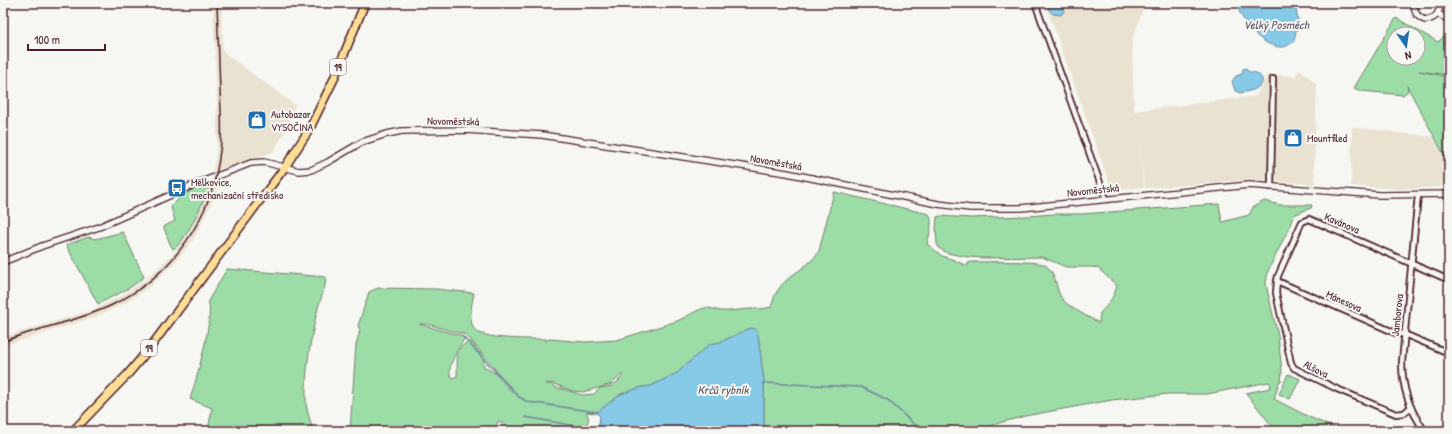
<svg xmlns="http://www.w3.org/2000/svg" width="1452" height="434" font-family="'Patrick Hand',sans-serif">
<rect width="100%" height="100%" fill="#f6f6f2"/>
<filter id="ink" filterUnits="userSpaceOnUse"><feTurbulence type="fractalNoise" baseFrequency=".025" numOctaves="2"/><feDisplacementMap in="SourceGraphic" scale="8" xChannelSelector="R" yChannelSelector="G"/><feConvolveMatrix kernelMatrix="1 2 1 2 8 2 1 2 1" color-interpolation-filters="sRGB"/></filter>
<g filter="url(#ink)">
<g fill="#eae2d1">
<polygon points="213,3 221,3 223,52 295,105 283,135 273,152 222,169 211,204 193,240 176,261 149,287 125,303 95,317 3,346 3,337 93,310 121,296 144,281 153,273 171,256 187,235 204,201 212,175 217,150 217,105"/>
<polygon points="1045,3 1145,3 1132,41 1134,111 1256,96 1267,75 1295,76 1300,69 1317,85 1314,168 1315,184 1253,180 1145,188 1138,139 1144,187 1118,190 1110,185"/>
<polygon points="1352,127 1433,137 1445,158 1443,187 1400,189 1351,186"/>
</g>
<g fill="#9cdda7" stroke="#737e69" fill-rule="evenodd">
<path d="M1396,18L1438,42L1449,32V75L1419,71L1449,77V164L1407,86L1408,91L1403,95L1361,91L1354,88ZM1394,34H1418V58H1394Z"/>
<path d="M206,183L208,184L209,188C204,200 184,245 173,249L170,244L164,228L165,226L175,221L171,207C179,197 193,187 206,183Z"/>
<path d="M834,192L929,214C934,221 929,236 927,244L942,256L954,260L967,266L968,263L972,262C985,262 1037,260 1045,265C1059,274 1054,293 1065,302C1072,309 1089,317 1099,323L1100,313C1108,305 1114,297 1117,286L1098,268L1091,267H1066L1042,257L983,258L968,257L947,253L939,248L937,244L936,227L937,217L940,216L970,218L1028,216L1054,214H1082L1219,204L1222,222L1249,215L1253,207L1264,201L1280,205H1312L1311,208L1296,214L1293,217L1288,230L1268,271L1266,283L1267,289L1278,336L1282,372L1281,381L1279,382L1274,399L1307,416L1341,431H1276L1246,393L1270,388L1271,385L1269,382L1207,394H1168L1112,400L1025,416L999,423L978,431H764V383L758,335L751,328L720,342L710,344L677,373L651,386L642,387L621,394L596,413L586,412C591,418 588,424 582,430L577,429L580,431H498L505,425L499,421L492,431H350L356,345L360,330L358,326L369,292L378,288L436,289L474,293C472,303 468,319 474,329C480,340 533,339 546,339V341L549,339L585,342L617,340L677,321C685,318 700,308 705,308C710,307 715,310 720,311C731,312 741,309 751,309C758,308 763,310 770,307L771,308C773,302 774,295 778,290C788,274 809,268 819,251ZM419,324H427L466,335L476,346L508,385L513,389L512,392L495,373L484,367L483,357L471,342C453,345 458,363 457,376L453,378C443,372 460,345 465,338L462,336ZM622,374V377L613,386L600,388L594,394L582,395L563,389L557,388L550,384H546L551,383L573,391L583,392L612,384Z"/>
<path d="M123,232L144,277C131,289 113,296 98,304L66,245L89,237L95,239Z"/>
<path d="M227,269L326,277C326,289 319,301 317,312C310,341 305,372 306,401C306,410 311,422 313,431H208L212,408L190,399C196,382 215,314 208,301Z"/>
<polygon points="1288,374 1300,379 1290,399 1279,394"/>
</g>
<g fill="#86cae7" stroke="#6e869c">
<polygon points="1049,3 1064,3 1064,11 1061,15 1053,14 1048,9"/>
<path d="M1236,3H1295L1298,21L1294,41C1290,44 1286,48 1280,47C1260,46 1241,20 1236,3Z"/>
<path d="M1246,68L1249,72C1259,71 1268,81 1258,87C1254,91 1245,92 1240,93L1235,91L1232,81L1236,76L1242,74L1243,69Z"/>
<polygon points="751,328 756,329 758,335 764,383 764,431 598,431 600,416 596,413 621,394 642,387 651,386 677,373 710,344 720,342"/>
</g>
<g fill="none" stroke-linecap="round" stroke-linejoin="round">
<g stroke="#6e869c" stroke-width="1.5">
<polyline points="463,337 519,397 528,402 597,412"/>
<polyline points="762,383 861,387 888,400 921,431"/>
<polyline points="525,417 600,430"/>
</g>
<defs>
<g id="minor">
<polyline points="1035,3 1106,199"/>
<polyline points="1271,187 1273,79"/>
<path d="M1418,195L1402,362C1402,388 1409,410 1425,431"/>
<polyline points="1277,281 1398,334 1404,334 1449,353"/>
<polyline points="1411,407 1404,413 1396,414 1337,389 1294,368 1291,363 1276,293 1277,281 1278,276 1301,224 1302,222 1309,219 1449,280"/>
</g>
<g id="tertiary">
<path d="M1415,3C1413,11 1417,17 1425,20C1435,19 1441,13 1439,3"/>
<polyline points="1438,14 1449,20"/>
<polyline points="3,262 42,246 99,227 191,186 251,163 264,162 299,171 311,170 328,162 362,142 387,134 402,131 466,130 542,135 787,173 938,204 970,208 1021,208 1249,185 1380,195 1449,194"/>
</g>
<polyline id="primary" points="73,431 128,374 149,349 285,167 309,130 333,81 365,3"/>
</defs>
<use href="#minor" stroke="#4a1f2b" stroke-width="8"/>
<use href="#tertiary" stroke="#4a1f2b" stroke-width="8"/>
<use href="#primary" stroke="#4a1f2b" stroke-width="10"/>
<use href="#minor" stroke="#f6f6f2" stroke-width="4.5"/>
<use href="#tertiary" stroke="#f6f6f2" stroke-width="5.5"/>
<use href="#primary" stroke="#fcde96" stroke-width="7"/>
<path stroke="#4a1f2b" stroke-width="1.5" d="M3,342C38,327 77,322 112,305C172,276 213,217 220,151C223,131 221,111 220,91C219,61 218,32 217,3"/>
</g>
</g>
<defs>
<symbol id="shop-square" viewBox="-11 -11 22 22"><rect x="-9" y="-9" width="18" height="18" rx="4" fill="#1f6fb2" stroke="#f6f6f2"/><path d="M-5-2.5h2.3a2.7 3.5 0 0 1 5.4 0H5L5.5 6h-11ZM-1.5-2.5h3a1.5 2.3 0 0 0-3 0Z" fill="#fff"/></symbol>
<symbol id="bus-square" viewBox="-11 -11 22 22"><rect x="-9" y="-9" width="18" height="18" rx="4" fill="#1f6fb2" stroke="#f6f6f2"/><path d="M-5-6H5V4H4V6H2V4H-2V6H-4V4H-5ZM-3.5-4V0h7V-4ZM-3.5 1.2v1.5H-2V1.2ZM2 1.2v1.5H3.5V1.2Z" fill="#fff"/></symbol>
</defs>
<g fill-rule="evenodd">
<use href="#shop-square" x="246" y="109" width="22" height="22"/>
<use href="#shop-square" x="1282" y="127" width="22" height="22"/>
<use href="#bus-square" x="166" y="177" width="22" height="22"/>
</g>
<g text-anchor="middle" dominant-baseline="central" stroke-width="4" stroke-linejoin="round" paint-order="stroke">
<g fill="#f6f6f2" stroke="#7e6067" stroke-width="1">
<rect x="330" y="59" width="16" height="16" rx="3"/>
<rect x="141" y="340" width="16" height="16" rx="3"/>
</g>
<g font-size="10" font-weight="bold" fill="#4a1f2b">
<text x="338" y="67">19</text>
<text x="149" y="348">19</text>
</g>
<g font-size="11" fill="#4a1f2b" stroke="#f6f6f2" text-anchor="start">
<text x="271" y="114">Autobazar<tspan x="271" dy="13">VYSOČINA</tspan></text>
<text x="1307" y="138">Mountfiled</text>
<text x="191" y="182">Mělkovice,<tspan x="191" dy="13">mechanizační středisko</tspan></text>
</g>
<g font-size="11" fill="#4a1f2b" stroke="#f6f6f2">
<text transform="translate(453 121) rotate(1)">Novoměstská</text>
<text transform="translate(776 162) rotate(10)">Novoměstská</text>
<text transform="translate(1093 190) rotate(-6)">Novoměstská</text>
<text transform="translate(1342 223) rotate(23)">Kavánova</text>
<text transform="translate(1344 301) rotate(24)">Mánesova</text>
<text transform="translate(1397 315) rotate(-84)">Jamborova</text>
<text transform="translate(1316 369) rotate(26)">Alšova</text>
</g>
<g font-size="12" font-style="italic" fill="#5c5263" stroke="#f6f6f2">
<text x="1276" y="24">Velký Posměch</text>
<text x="723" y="389">Krčů rybník</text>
</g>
</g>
<rect width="1452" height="434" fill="none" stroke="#f6f6f2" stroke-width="16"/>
<rect x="8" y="8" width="1436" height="418" fill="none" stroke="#4a1f2b" stroke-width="1.5" filter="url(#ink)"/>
<g transform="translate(1406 46) rotate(167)"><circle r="19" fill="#f6f6f2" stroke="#b1a0a2"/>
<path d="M0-3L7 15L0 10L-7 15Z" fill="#1f6fb2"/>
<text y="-6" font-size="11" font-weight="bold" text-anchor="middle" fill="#4a1f2b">N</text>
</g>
<path d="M28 44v6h77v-6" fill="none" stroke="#4a1f2b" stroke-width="2"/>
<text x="34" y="44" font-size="12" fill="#4a1f2b" stroke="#f6f6f2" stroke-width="3" paint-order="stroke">100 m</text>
</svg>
